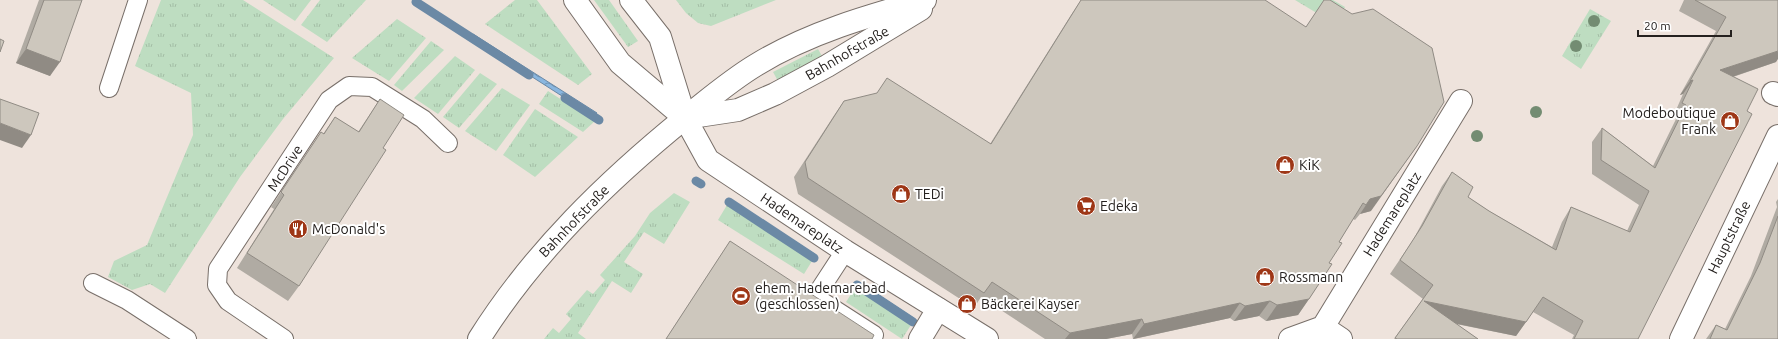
<svg xmlns="http://www.w3.org/2000/svg" width="1778" height="339" font-family="Ubuntu,sans-serif">
<defs>
<pattern id="grass-tufts" width="24" height="20" patternUnits="userSpaceOnUse"><rect width="24" height="20" fill="#beddc1"/><path d="M3 7l-1-3M5 7V3M7 7l1-3M15 17l-1-3M17 17v-4M19 17l1-3" fill="none" stroke="#a3bda5"/></pattern>
<pattern id="water-waves" width="16" height="10" patternUnits="userSpaceOnUse"><rect width="16" height="10" fill="#89b6df"/><path d="M0 5q4-4 8 0t8 0" fill="none" stroke="#7094b4"/></pattern>
</defs>
<rect width="100%" height="100%" fill="#eee3dc"/>
<g fill="url(#grass-tufts)">
<polygon points="161,0 243,0 334,58 283,119 240,177 165,293 150,284 132,290 108,277 114,261 147,245 193,135 191,93 135,66"/>
<polygon points="263,0 311,0 295,21"/>
<polygon points="320,0 366,0 327,42 301,25"/>
<polygon points="515,0 537,0 592,74 578,85 485,24"/>
<polygon points="594,0 609,0 638,41 628,47"/>
<polygon points="676,0 776,0 711,26 698,23 686,13"/>
<polygon points="1295,0 1333,0 1345,7 1338,19 1315,12"/>
<polygon points="1590,9 1611,21 1581,69 1562,56"/>
<polygon points="397,19 426,38 389,81 352,58"/>
<polygon points="431,41 444,50 402,91 394,85"/>
<polygon points="818,49 823,58 778,81 773,72"/>
<polygon points="455,56 475,70 438,114 414,98"/>
<polygon points="480,73 497,84 459,128 443,117"/>
<polygon points="502,88 530,105 496,151 465,131"/>
<polygon points="548,91 595,121 583,132 539,104"/>
<polygon points="535,109 578,137 535,177 503,155"/>
<polygon points="674,193 690,202 664,244 644,232 624,262 643,274 631,293 612,281 578,333 586,339 544,339 553,328 559,333 571,319 566,314 587,290 593,294 605,280 600,275 635,236 650,213"/>
<polygon points="727,205 812,261 804,274 718,220"/>
<polygon points="855,288 911,325 902,339 846,302"/>
</g>
<g fill="url(#water-waves)" stroke="#6b89a5">
<polygon points="473,34 597,113 593,116 470,37"/>
<polygon points="731,200 816,255 814,258 729,202"/>
<polygon points="859,282 915,319 913,322 857,285"/>
</g>
<g fill="none" stroke-linecap="round" stroke-linejoin="round">
<g stroke="#6b89a5" stroke-width="9">
<polyline points="416,2 529,75"/>
<polyline points="565,98 599,120"/>
<polyline points="696,181 701,184"/>
<polyline points="729,202 814,258"/>
<polyline points="857,285 913,322"/>
</g>
<defs>
<g id="lane">
<polyline points="109,88 138,0"/>
<polyline points="845,251 815,297 874,335"/>
<polyline points="93,283 127,300 187,339"/>
<polyline points="284,339 228,301 217,285 218,269 329,100 349,86 372,87 423,119 448,143"/>
</g>
<g id="street">
<polyline points="1773,93 1778,95"/>
<polyline points="685,118 708,160 845,251 987,339"/>
<polyline points="1323,327 1341,339"/>
<polyline points="920,339 938,309"/>
<polyline points="1290,339 1323,327 1461,101"/>
<polyline points="1681,339 1778,136"/>
</g>
<g id="secondary">
<polyline points="575,0 620,63 685,118"/>
<polyline points="631,0 660,37 685,118"/>
<polyline points="685,118 738,110 775,94 827,66 921,9"/>
<path d="M479,339C533,253 607,181 686,117C709,99 731,80 756,65C808,33 868,16 925,0"/>
</g>
</defs>
<use href="#lane" stroke="#786f69" stroke-width="20"/>
<use href="#street" stroke="#786f69" stroke-width="24"/>
<use href="#secondary" stroke="#786f69" stroke-width="24"/>
<use href="#lane" stroke="#fff" stroke-width="18"/>
<use href="#street" stroke="#fff" stroke-width="22"/>
<use href="#secondary" stroke="#fff" stroke-width="22"/>
</g>
<g fill="#738c72">
<circle cx="1594" cy="21" r="6"/>
<circle cx="1576" cy="46" r="6"/>
<circle cx="1536" cy="112" r="6"/>
<circle cx="1477" cy="136" r="6"/>
</g>
<g fill="#b0aba3">
<polygon points="39,0 82,0 50,76 16,63"/>
<polygon points="1081,0 1306,27 1324,0 1371,211 1360,214 1355,220 1353,219 1339,242 1329,263 1309,299 1298,315 1266,321 1259,316 1234,321 1230,318 1134,339 1133,339 1132,334 1106,339 1045,339 981,297 974,308 798,194 794,177 833,117 844,101 990,144 1071,15"/>
<polygon points="1684,0 1778,0 1776,62 1733,77 1747,111 1638,339 1572,339 1574,335 1533,312 1516,336 1456,324 1478,339 1394,339 1423,299 1390,274 1413,240 1442,186 1452,172 1468,197 1489,211 1552,247 1562,222 1571,207 1627,231 1639,205 1592,174 1592,142 1602,128 1653,166 1676,119 1673,117 1683,94 1680,95 1716,31 1679,11"/>
<polygon points="380,99 383,148 299,286 288,301 237,268 274,209 271,207 321,132 323,134 335,117 358,132"/>
<polygon points="1778,199 1778,339 1706,339 1716,325 1725,329 1751,276 1777,207 1776,202"/>
<polygon points="730,241 872,339 666,339"/>
</g>
<g fill="#908b84">
<polygon points="26,49 60,62 50,76 16,63"/>
<polygon points="1778,51 1778,59 1776,62 1711,84 1720,70"/>
<polygon points="1693,80 1683,94 1680,95 1690,81"/>
<polygon points="0,123 31,135 22,148 0,140"/>
<polygon points="1417,146 1371,211 1360,214 1370,199"/>
<polygon points="1309,299 1298,315 1266,321 1277,305"/>
<polygon points="1270,301 1259,316 1234,321 1245,306"/>
<polygon points="1424,301 1526,322 1516,336 1414,315"/>
<polygon points="1240,303 1230,318 1133,339 1144,324"/>
<polygon points="1142,319 1132,334 1106,339 1065,339 1070,333"/>
</g>
<g fill="#cdc7bd" stroke="#908b84">
<polygon points="44,0 82,0 60,62 26,49"/>
<polygon points="1081,0 1265,0 1306,27 1324,0 1330,0 1352,14 1373,9 1432,48 1444,102 1417,146 1381,196 1370,199 1366,205 1363,203 1339,242 1342,243 1329,263 1332,264 1309,299 1277,305 1270,301 1245,306 1240,303 1144,324 1142,319 1070,333 992,282 984,293 808,178 805,162 844,101 877,93 887,78 991,144"/>
<polygon points="1695,0 1778,0 1778,51 1720,70 1758,89 1747,111 1752,114 1638,339 1574,339 1583,321 1543,297 1526,322 1424,301 1478,339 1397,339 1395,338 1433,285 1400,260 1422,226 1452,172 1473,187 1468,197 1489,211 1556,250 1571,207 1630,232 1649,191 1601,160 1602,128 1655,168 1686,105 1682,103 1693,80 1690,81 1726,17"/>
<polygon points="0,39 4,41 0,52"/>
<polygon points="0,99 39,113 31,135 0,123"/>
<polygon points="380,99 404,115 383,148 386,150 299,286 247,253 284,195 281,192 321,132 324,134 335,117 359,132"/>
<polygon points="1778,216 1778,339 1710,339 1716,325 1727,330 1760,263"/>
<polygon points="730,241 874,335 872,339 666,339"/>
</g>
<defs>
<symbol id="shop-disc" viewBox="-11 -11 22 22"><circle r="9.5" fill="#9e3717" stroke="#fff"/><path d="M-5-2.5h2.3a2.7 3.5 0 0 1 5.4 0H5L5.5 6h-11ZM-1.5-2.5h3a1.5 2.3 0 0 0-3 0Z" fill="#fff"/></symbol>
<symbol id="supermarket-disc" viewBox="-11 -11 22 22"><circle r="9.5" fill="#9e3717" stroke="#fff"/><path d="M-6-5.5h2.5l.6 2H6L4.5 2H-2.5L-4.4-4H-6ZM-1.5 3.2a1.3 1.3 0 1 0 .1 0ZM3 3.2a1.3 1.3 0 1 0 .1 0Z" fill="#fff"/></symbol>
<symbol id="restaurant-disc" viewBox="-11 -11 22 22"><circle r="9.5" fill="#9e3717" stroke="#fff"/><path d="M-5-6h1v4h1v-4h1v4h1v-4h1v5L-1.5 .5V6h-2V.5L-5-1ZM5-6V6H3V1.5H1.5Q1.5-4 5-6Z" fill="#fff"/></symbol>
<symbol id="stadium-disc" viewBox="-11 -11 22 22"><circle r="9.5" fill="#9e3717" stroke="#fff"/><path d="M0-5a6.5 5 0 1 0 0 10a6.5 5 0 1 0 0-10ZM-3.5-1.8h7v3.6h-7Z" fill="#fff"/></symbol>
</defs>
<g fill-rule="evenodd">
<use href="#shop-disc" x="1719" y="110" width="22" height="22"/>
<use href="#shop-disc" x="1274" y="154" width="22" height="22"/>
<use href="#shop-disc" x="890" y="183" width="22" height="22"/>
<use href="#supermarket-disc" x="1075" y="195" width="22" height="22"/>
<use href="#restaurant-disc" x="287" y="218" width="22" height="22"/>
<use href="#shop-disc" x="1254" y="266" width="22" height="22"/>
<use href="#stadium-disc" x="730" y="285" width="22" height="22"/>
<use href="#shop-disc" x="956" y="293" width="22" height="22"/>
</g>
<g text-anchor="middle" dominant-baseline="central" stroke-width="4" stroke-linejoin="round" paint-order="stroke">
<g font-size="14" fill="#25211f" stroke="#fff">
<text transform="translate(847 53) rotate(-30)">Bahnhofstraße</text>
<text transform="translate(285 168) rotate(-57)">McDrive</text>
<text transform="translate(1392 214) rotate(-58)">Hademareplatz</text>
<text transform="translate(574 221) rotate(-46)">Bahnhofstraße</text>
<text transform="translate(802 223) rotate(34)">Hademareplatz</text>
<text transform="translate(1729 237) rotate(-64)">Hauptstraße</text>
</g>
<g font-size="14" fill="#25211f" stroke="#fff" text-anchor="start">
<text x="1716" y="113" text-anchor="end">Modeboutique<tspan x="1716" dy="16">Frank</tspan></text>
<text x="1299" y="165">KiK</text>
<text x="915" y="194">TEDi</text>
<text x="1100" y="206">Edeka</text>
<text x="312" y="229">McDonald's</text>
<text x="1279" y="277">Rossmann</text>
<text x="755" y="288">ehem. Hademarebad<tspan x="755" dy="16">(geschlossen)</tspan></text>
<text x="981" y="304">Bäckerei Kayser</text>
</g>
</g>
<path d="M1638 30v6h93v-6" fill="none" stroke="#25211f" stroke-width="2"/>
<text x="1644" y="30" font-size="12" fill="#25211f" stroke="#ffffff" stroke-width="3" paint-order="stroke">20 m</text>
</svg>
